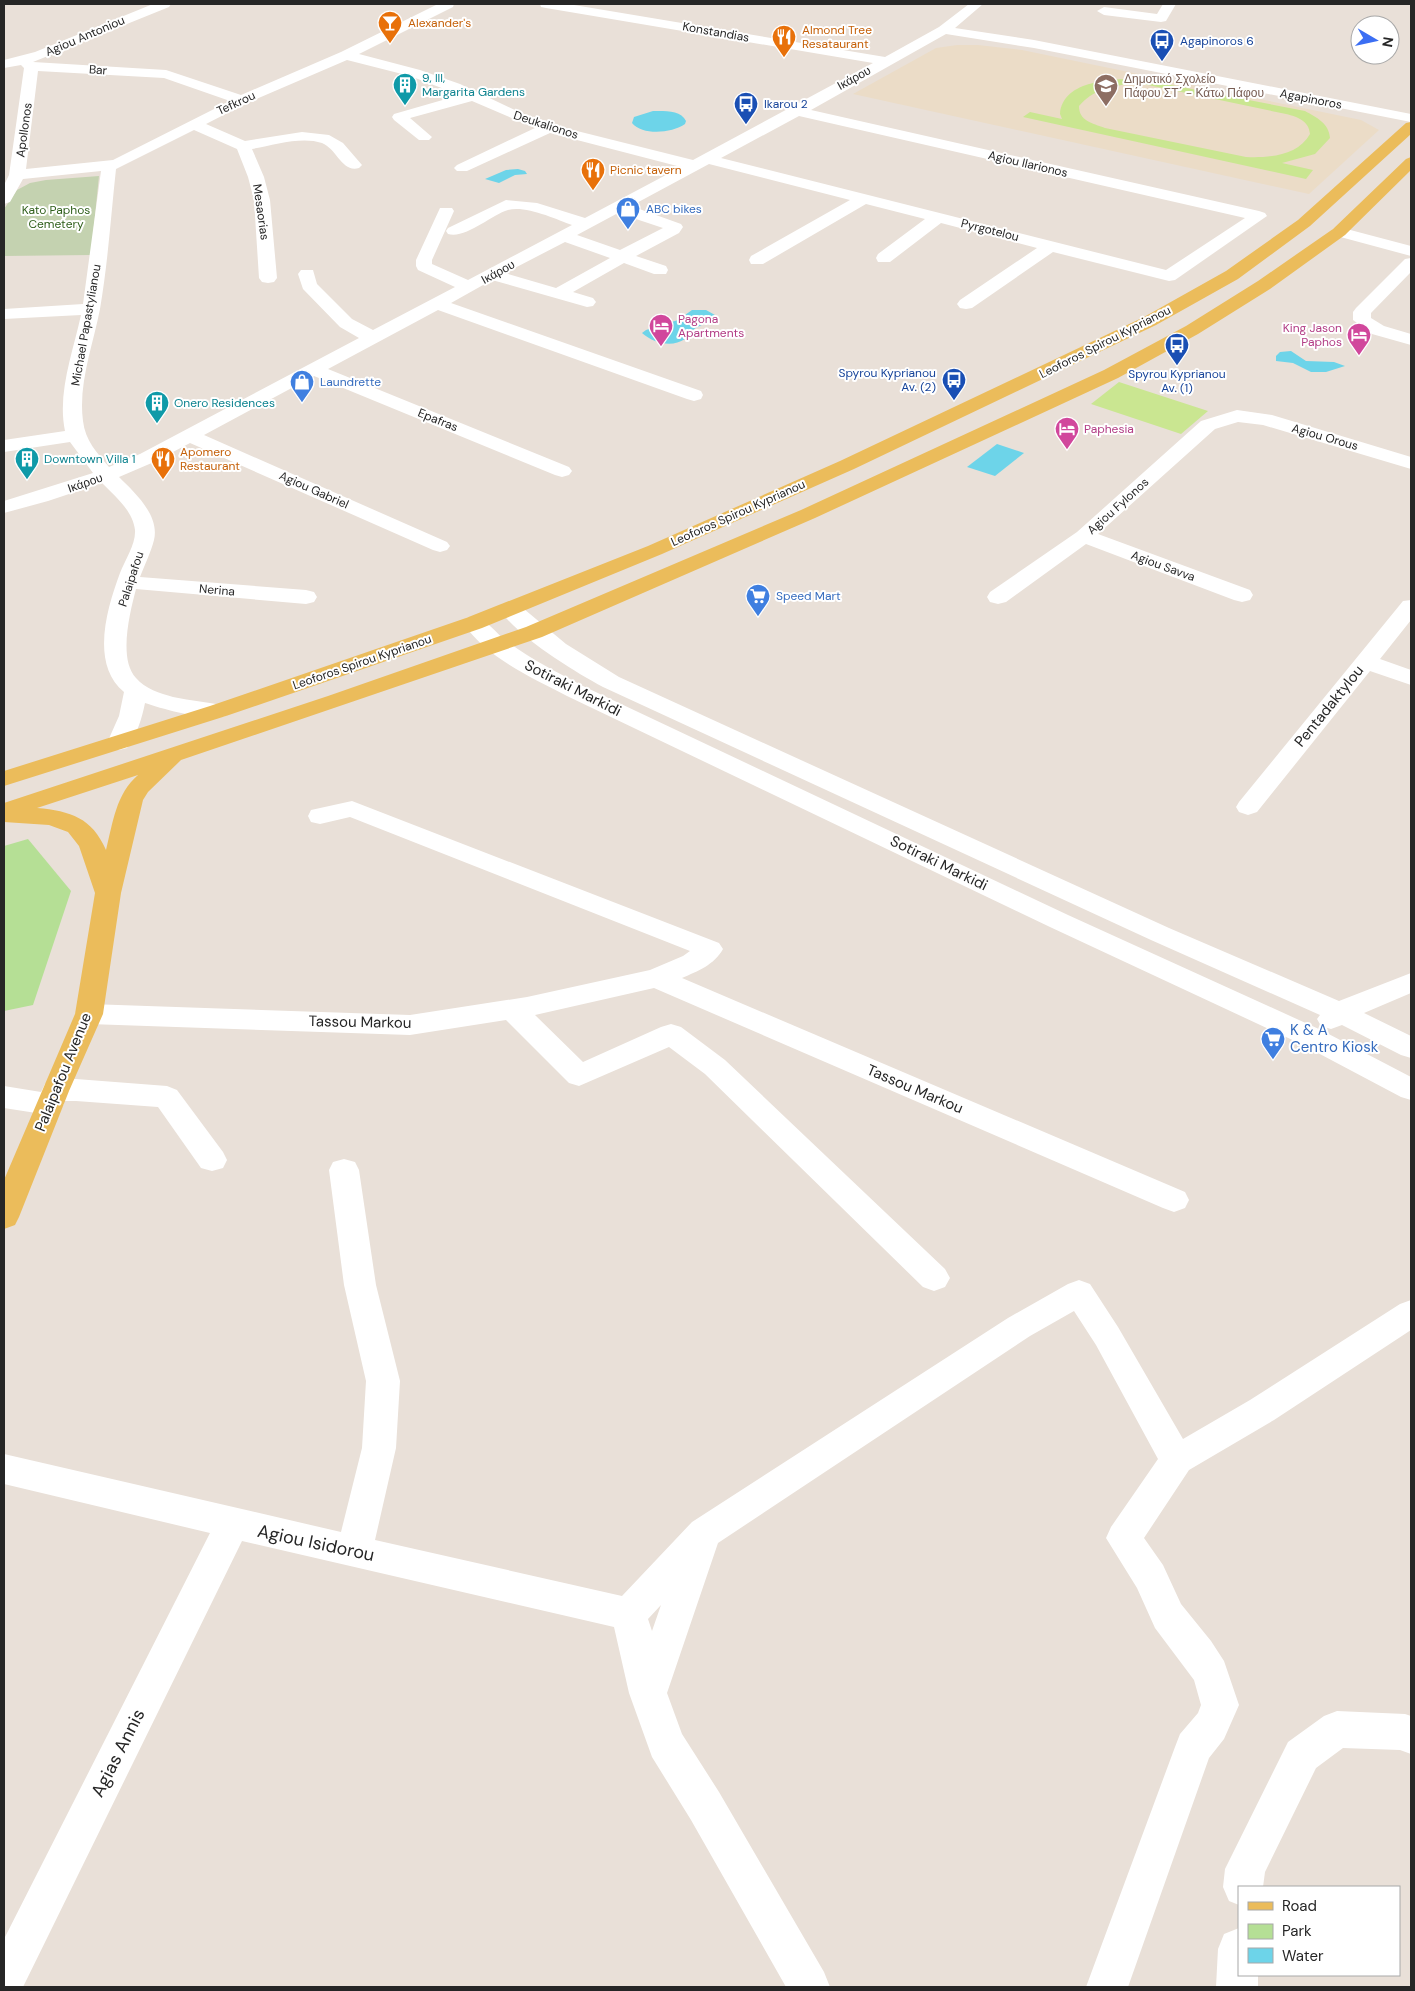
<svg xmlns="http://www.w3.org/2000/svg" width="1415" height="1991" font-family="'DM Sans',sans-serif">
<rect width="100%" height="100%" fill="#e9e0d8"/>
<polygon fill="#ebdcc7" points="957,45 978,45 1022,50 1361,120 1379,130 1309,194 853,94 936,48"/>
<polygon fill="#b5df95" points="28,839 71,891 33,1005 4,1011 4,846"/>
<polygon fill="#c4d2b0" points="99,176 91,255 4,256 4,209 17,190 30,183 46,180"/>
<g fill="#cae691" fill-rule="evenodd">
<path d="M1140,79L1305,111C1316,117 1329,123 1330,138L1315,154L1282,163L1313,170L1306,179L1023,117L1030,112L1062,119L1060,114C1063,79 1114,79 1140,79ZM1130,84L1148,85L1286,114C1298,117 1309,121 1310,134C1298,156 1268,158 1246,157L1105,128C1092,123 1079,121 1079,106C1093,90 1110,86 1130,84Z"/>
<polygon points="1119,382 1208,411 1181,434 1091,404"/>
</g>
<g fill="#6dd4e9">
<path d="M653,111C665,111 681,110 686,121L685,124C672,133 643,136 632,123L634,117Z"/>
<polygon points="518,169 525,171 527,174 515,175 499,183 485,179 506,170"/>
<path d="M692,310H706L715,315C710,324 700,324 693,330C690,333 688,336 685,339C672,348 653,343 642,333L646,330L678,320Z"/>
<polygon points="1291,351 1306,361 1334,362 1345,366 1326,372 1311,372 1293,363 1276,361 1276,356 1280,352"/>
<polygon points="997,444 1024,453 995,476 967,467"/>
</g>
<g fill="none" stroke-linecap="round" stroke-linejoin="round">
<g fill="#fff" fill-rule="evenodd">
<path d="M153,4H171L169,7L33,62L166,70L241,95L341,52L438,4H454L453,7L359,54L420,70L460,84L519,112L553,125L693,160L873,63L546,8L541,7L540,4H568L885,57L939,27L969,4H983L955,28L1034,40L1411,114V122L1034,48L946,34L811,110L1259,211L1265,213L1267,216L1175,280L1169,281L1053,252L972,308L966,309L960,308L957,304L960,300L1037,248L941,223L890,262H878L876,258L878,254L925,219L866,204L763,264H751L749,260L751,256L850,200L709,164L631,206L681,224L683,227L679,233L636,256L666,266L668,270L666,274H654L624,263L573,292L593,298L596,302L593,306L587,307L492,280L451,303L701,391L703,395L701,399L694,401L687,399L438,310L328,369L569,467L572,471L569,475L562,477L555,475L314,376L204,435L447,542L450,546L447,550L440,552L433,550L190,443L154,462L119,477C134,492 160,515 154,540C151,552 145,564 140,577L306,590L314,592L317,597L314,602L306,604L136,589C130,612 118,659 136,678C145,689 160,693 173,697C191,701 209,702 226,706L230,711L226,716C205,721 166,710 145,703C142,718 137,735 127,748L119,750L111,748L107,743L119,716L124,692C90,664 107,608 120,573C125,560 136,544 135,530C133,511 115,496 102,483L48,501L4,513V501L93,473L70,442L4,452V440L65,431C57,393 73,352 81,315L4,319V309L83,304L101,171L23,179L10,202L4,204V185L9,175L24,68L21,65L4,68V60L35,52ZM347,60L410,76L460,95L394,114L392,117L394,120L419,140H429L432,137L410,118L472,101L535,128L457,165L454,168L457,171H467L550,133L681,167L585,218L537,203L506,200L448,228L446,231L448,234C466,239 491,215 508,210C525,205 556,219 572,225L468,280L432,264V260L454,211L452,208H440L416,260V266L418,270L455,287L373,330L352,319L317,284L313,270H301L298,274L303,289L340,327L359,338L140,454L109,467C97,453 85,440 83,421C78,384 93,345 100,309C108,262 111,215 116,169L194,130L237,149L248,177L254,200L259,278L262,282L268,283L274,282L277,278L270,200L264,177L252,149C273,145 302,136 322,143C337,149 342,173 359,168L362,165L343,143L329,135L302,132L245,141L206,124L247,103ZM38,71L164,78L230,101L113,160L26,169ZM799,116L1245,218L1166,270L721,158ZM618,213L663,228L620,250L577,235ZM565,242L610,258L556,288L505,273Z"/>
<polygon points="1163,4 1176,4 1166,21 1161,22 1104,15 1097,11 1104,7 1157,14"/>
<polygon points="1339,227 1411,246 1411,256 1333,235 1331,232 1333,229"/>
<polygon points="1411,258 1411,272 1371,313 1371,318 1384,326 1411,334 1411,345 1372,334 1353,320 1353,312 1356,308 1405,259"/>
<polygon points="1237,410 1272,415 1411,457 1411,469 1263,425 1238,422 1215,429 1098,534 1250,590 1253,595 1250,600 1242,602 1234,600 1086,544 1006,602 998,604 990,602 987,597 990,592 1077,532 1201,421"/>
<polygon points="1411,600 1411,620 1380,659 1411,670 1411,685 1370,671 1257,812 1248,815 1239,812 1236,807 1239,802 1403,601"/>
<path d="M510,602L518,604L566,644L619,677L1169,928L1339,1001L1411,973V993L1364,1013L1411,1036V1058L1401,1055L1342,1025L1331,1029L1321,1026L1317,1019L1320,1015L1151,940L603,687C573,671 518,637 499,609L502,604Z"/>
<path d="M474,616C488,620 496,634 508,642C532,660 557,672 583,686L1068,915L1321,1030L1411,1077V1100L1401,1097L1301,1044L1050,927L567,696C531,677 487,658 463,623L466,618Z"/>
<path d="M352,801L719,943L723,949C714,965 698,971 682,978L1185,1192L1189,1200L1185,1208L1174,1212L1163,1208L654,988L535,1015L583,1062L661,1027L671,1024L681,1027L725,1060L945,1269L950,1278L945,1287L934,1291L923,1287L705,1074L669,1047L579,1086L569,1083L506,1020L410,1035L89,1024L79,1021L75,1014L79,1007L89,1004L410,1015L527,997L650,970L683,956L690,951L350,817L320,824L311,822L308,816L311,810Z"/>
<polygon points="76,1079 167,1086 177,1090 223,1152 227,1160 223,1168 212,1171 201,1168 158,1107 76,1101 62,1101 64,1104 59,1112 49,1115 4,1108 4,1086 41,1092 45,1084 55,1080"/>
<path d="M344,1159L355,1162L359,1170L376,1285L400,1381L396,1448L375,1540L622,1596L692,1522L1008,1318L1068,1284L1079,1280L1090,1284L1118,1327L1183,1439L1250,1400L1400,1304L1411,1300V1330L1274,1420L1189,1470L1144,1538L1163,1565L1181,1604L1211,1641L1224,1661L1239,1705L1224,1739L1209,1758L1128,1987H1086L1175,1747L1180,1734L1198,1713L1201,1705L1194,1680L1155,1628L1137,1588L1106,1538L1111,1527L1158,1459L1096,1345L1074,1311L1030,1336L718,1543L667,1693L682,1734L719,1792L824,1972L830,1987H786L691,1820L652,1757L629,1693L614,1627L242,1541L23,1987H4V1939L210,1533L4,1484V1454L341,1532L362,1448L366,1381L344,1285L329,1170L333,1162ZM661,1605L652,1631L648,1619Z"/>
<polygon points="1337,1711 1405,1714 1411,1716 1411,1754 1400,1750 1343,1748 1316,1768 1265,1872 1263,1887 1239,1887 1239,1905 1229,1901 1223,1887 1225,1869 1288,1742 1324,1716"/>
<polygon points="1239,1928 1239,1975 1258,1975 1258,1987 1216,1987 1218,1949 1224,1934"/>
</g>
<g fill="#ebbc5b" fill-rule="evenodd">
<polygon points="1411,122 1411,134 1310,226 1238,279 1156,325 854,469 662,554 482,628 226,716 4,786 4,771 210,706 466,618 648,546 840,461 1144,317 1226,271 1298,220 1406,123"/>
<path d="M1411,157V170L1345,235L1270,289L1198,334L1118,378L815,518L542,637L181,760L148,792L143,800L121,893L103,1014L69,1091L19,1217L15,1225L4,1229V1180L75,1014L95,893L79,846L68,832L49,825L4,822V803L328,696L526,627L801,510L1104,370L1186,326L1258,281L1333,229L1406,159ZM138,775C116,794 113,822 106,850C92,818 71,811 37,808Z"/>
</g>
</g>
<defs>
<symbol id="bar-pin" viewBox="-11 -11 22 30"><path d="M0 17L-7.5 6A9.5 9.5 0 1 1 7.5 6Z" fill="#e8710a" stroke="#fff"/><path d="M-6-5H6L.8 .8V4.5H3.5V6h-7V4.5H-.8V.8Z" fill="#fff"/></symbol>
<symbol id="restaurant-pin" viewBox="-11 -11 22 30"><path d="M0 17L-7.5 6A9.5 9.5 0 1 1 7.5 6Z" fill="#e8710a" stroke="#fff"/><path d="M-5-6h1v4h1v-4h1v4h1v-4h1v5L-1.5 .5V6h-2V.5L-5-1ZM5-6V6H3V1.5H1.5Q1.5-4 5-6Z" fill="#fff"/></symbol>
<symbol id="bus-pin" viewBox="-11 -11 22 30"><path d="M0 17L-7.5 6A9.5 9.5 0 1 1 7.5 6Z" fill="#1a4fb4" stroke="#fff"/><path d="M-5-6H5V4H4V6H2V4H-2V6H-4V4H-5ZM-3.5-4V0h7V-4ZM-3.5 1.2v1.5H-2V1.2ZM2 1.2v1.5H3.5V1.2Z" fill="#fff"/></symbol>
<symbol id="building-pin" viewBox="-11 -11 22 30"><path d="M0 17L-7.5 6A9.5 9.5 0 1 1 7.5 6Z" fill="#0f9aa8" stroke="#fff"/><path d="M-4-6H4V6H1V3H-1V6H-4ZM-2.5-4.3h1.7v1.8h-1.7ZM.8-4.3h1.7v1.8H.8ZM-2.5-1h1.7V.8h-1.7ZM.8-1h1.7V.8H.8Z" fill="#fff"/></symbol>
<symbol id="school-pin" viewBox="-11 -11 22 30"><path d="M0 17L-7.5 6A9.5 9.5 0 1 1 7.5 6Z" fill="#8d6e63" stroke="#fff"/><path d="M0-5L7-2L0 1L-7-2ZM-4 1L0 2.5L4 1V4Q0 6-4 4Z" fill="#fff"/></symbol>
<symbol id="shop-pin" viewBox="-11 -11 22 30"><path d="M0 17L-7.5 6A9.5 9.5 0 1 1 7.5 6Z" fill="#3f7fe0" stroke="#fff"/><path d="M-5-2.5h2.3a2.7 3.5 0 0 1 5.4 0H5L5.5 6h-11ZM-1.5-2.5h3a1.5 2.3 0 0 0-3 0Z" fill="#fff"/></symbol>
<symbol id="hotel-pin" viewBox="-11 -11 22 30"><path d="M0 17L-7.5 6A9.5 9.5 0 1 1 7.5 6Z" fill="#d1479c" stroke="#fff"/><path d="M-6-4.5h1.5V1H6V5H4.5V3h-9V5H-6ZM-4 0a1.8 1.8 0 1 1 3.6 0ZM.5 0V-2.5h3Q6-2.5 6 0Z" fill="#fff"/></symbol>
<symbol id="supermarket-pin" viewBox="-11 -11 22 30"><path d="M0 17L-7.5 6A9.5 9.5 0 1 1 7.5 6Z" fill="#3f7fe0" stroke="#fff"/><path d="M-6-5.5h2.5l.6 2H6L4.5 2H-2.5L-4.4-4H-6ZM-1.5 3.2a1.3 1.3 0 1 0 .1 0ZM3 3.2a1.3 1.3 0 1 0 .1 0Z" fill="#fff"/></symbol>
</defs>
<g fill-rule="evenodd">
<use href="#bar-pin" x="376" y="9" width="28" height="38"/>
<use href="#restaurant-pin" x="770" y="23" width="28" height="38"/>
<use href="#bus-pin" x="1148" y="27" width="28" height="38"/>
<use href="#building-pin" x="391" y="71" width="28" height="38"/>
<use href="#school-pin" x="1092" y="72" width="28" height="38"/>
<use href="#bus-pin" x="732" y="90" width="28" height="38"/>
<use href="#restaurant-pin" x="579" y="156" width="28" height="38"/>
<use href="#shop-pin" x="614" y="195" width="28" height="38"/>
<use href="#hotel-pin" x="647" y="312" width="28" height="38"/>
<use href="#hotel-pin" x="1345" y="321" width="28" height="38"/>
<use href="#bus-pin" x="1163" y="331" width="28" height="38"/>
<use href="#bus-pin" x="940" y="366" width="28" height="38"/>
<use href="#shop-pin" x="288" y="368" width="28" height="38"/>
<use href="#building-pin" x="143" y="389" width="28" height="38"/>
<use href="#hotel-pin" x="1053" y="415" width="28" height="38"/>
<use href="#building-pin" x="13" y="445" width="28" height="38"/>
<use href="#restaurant-pin" x="149" y="445" width="28" height="38"/>
<use href="#supermarket-pin" x="744" y="582" width="28" height="38"/>
<use href="#supermarket-pin" x="1259" y="1025" width="28" height="38"/>
</g>
<g text-anchor="middle" dominant-baseline="central" stroke-width="4" stroke-linejoin="round" paint-order="stroke">
<g font-size="12" fill="#c56008" stroke="#fff" text-anchor="start">
<text x="408" y="23">Alexander's</text>
<text x="802" y="30">Almond Tree<tspan x="802" dy="14">Resataurant</tspan></text>
<text x="610" y="170">Picnic tavern</text>
<text x="180" y="452">Apomero<tspan x="180" dy="14">Restaurant</tspan></text>
</g>
<g font-size="12" fill="#262626" stroke="#fff">
<text transform="translate(716 32) rotate(10)">Konstandias</text>
<text transform="translate(85 36) rotate(-23)">Agiou Antoniou</text>
<text transform="translate(98 70) rotate(4)">Bar</text>
<text transform="translate(854 78) rotate(-29)">Ικάρου</text>
<text transform="translate(1311 99) rotate(11)">Agapinoros</text>
<text transform="translate(236 103) rotate(-25)">Tefkrou</text>
<text transform="translate(546 125) rotate(18)">Deukalionos</text>
<text transform="translate(24 130) rotate(-82)">Apollonos</text>
<text transform="translate(1028 164) rotate(13)">Agiou Ilarionos</text>
<text transform="translate(261 212) rotate(82)">Mesaorias</text>
<text transform="translate(990 230) rotate(14)">Pyrgotelou</text>
<text transform="translate(498 272) rotate(-29)">Ικάρου</text>
<text transform="translate(86 325) rotate(-80)">Michael Papastylianou</text>
<text transform="translate(1105 342) rotate(-27)">Leoforos Spirou Kyprianou</text>
<text transform="translate(438 420) rotate(22)">Epafras</text>
<text transform="translate(1325 437) rotate(16)">Agiou Orous</text>
<text transform="translate(85 483) rotate(-19)">Ικάρου</text>
<text transform="translate(314 490) rotate(24)">Agiou Gabriel</text>
<text transform="translate(1118 506) rotate(-42)">Agiou Fylonos</text>
<text transform="translate(738 513) rotate(-24)">Leoforos Spirou Kyprianou</text>
<text transform="translate(1163 566) rotate(20)">Agiou Savva</text>
<text transform="translate(131 579) rotate(-72)">Palaipafou</text>
<text transform="translate(217 590) rotate(5)">Nerina</text>
<text transform="translate(362 662) rotate(-19)">Leoforos Spirou Kyprianou</text>
</g>
<g font-size="12" fill="#164399" stroke="#fff" text-anchor="start">
<text x="1180" y="41">Agapinoros 6</text>
<text x="764" y="104">Ikarou 2</text>
<text x="936" y="373" text-anchor="end">Spyrou Kyprianou<tspan x="936" dy="14">Av. (2)</tspan></text>
<text x="1177" y="374" text-anchor="middle">Spyrou Kyprianou<tspan x="1177" dy="14">Av. (1)</tspan></text>
</g>
<g font-size="12" fill="#0d838f" stroke="#fff" text-anchor="start">
<text x="422" y="78">9, lll,<tspan x="422" dy="14">Margarita Gardens</tspan></text>
<text x="174" y="403">Onero Residences</text>
<text x="44" y="459">Downtown Villa 1</text>
</g>
<g font-size="12" fill="#785e54" stroke="#fff" text-anchor="start">
<text x="1124" y="79">Δημοτικό Σχολείο<tspan x="1124" dy="14">Πάφου ΣΤ΄ - Κάτω Πάφου</tspan></text>
</g>
<g font-size="12" fill="#366cbe" stroke="#fff" text-anchor="start">
<text x="646" y="209">ABC bikes</text>
<text x="320" y="382">Laundrette</text>
<text x="776" y="596">Speed Mart</text>
</g>
<g font-size="12" fill="#2f5f1b" stroke="#fff">
<text x="56" y="210">Kato Paphos<tspan x="56" dy="14">Cemetery</tspan></text>
</g>
<g font-size="12" fill="#b23c85" stroke="#fff" text-anchor="start">
<text x="678" y="319">Pagona<tspan x="678" dy="14">Apartments</tspan></text>
<text x="1342" y="328" text-anchor="end">King Jason<tspan x="1342" dy="14">Paphos</tspan></text>
<text x="1084" y="429">Paphesia</text>
</g>
<g font-size="15" fill="#262626" stroke="#fff">
<text transform="translate(573 688) rotate(27)">Sotiraki Markidi</text>
<text transform="translate(1329 706) rotate(-51)">Pentadaktylou</text>
<text transform="translate(939 863) rotate(26)">Sotiraki Markidi</text>
<text transform="translate(360 1022) rotate(1)">Tassou Markou</text>
<text transform="translate(63 1072) rotate(-68)">Palaipafou Avenue</text>
<text transform="translate(915 1089) rotate(23)">Tassou Markou</text>
</g>
<g font-size="15" fill="#366cbe" stroke="#fff" text-anchor="start">
<text x="1290" y="1030">K &amp; A<tspan x="1290" dy="17">Centro Kiosk</tspan></text>
</g>
<g font-size="18" fill="#262626" stroke="#fff">
<text transform="translate(316 1543) rotate(12)">Agiou Isidorou</text>
<text transform="translate(118 1753) rotate(-63)">Agias Annis</text>
</g>
</g>
<rect width="1415" height="1991" fill="none" stroke="#262626" stroke-width="10"/>
<rect x="1238" y="1886" width="162" height="90" fill="#ffffff" stroke="#a8a8a8"/>
<rect x="1248" y="1902" width="25" height="8" fill="#ebbc5b" stroke="#a8a8a8"/>
<text x="1282" y="1911" font-size="15" fill="#262626">Road</text>
<rect x="1248" y="1924" width="25" height="15" fill="#b5df95" stroke="#a8a8a8"/>
<text x="1282" y="1936" font-size="15" fill="#262626">Park</text>
<rect x="1248" y="1948" width="25" height="15" fill="#6dd4e9" stroke="#a8a8a8"/>
<text x="1282" y="1961" font-size="15" fill="#262626">Water</text>
<g transform="translate(1375 40) rotate(99)"><circle r="24" fill="#ffffff" stroke="#a8a8a8"/>
<path d="M0-4L9 19L0 12L-9 19Z" fill="#3b6ef3"/>
<text y="-8" font-size="14" font-weight="bold" text-anchor="middle" fill="#262626">N</text>
</g>
</svg>
